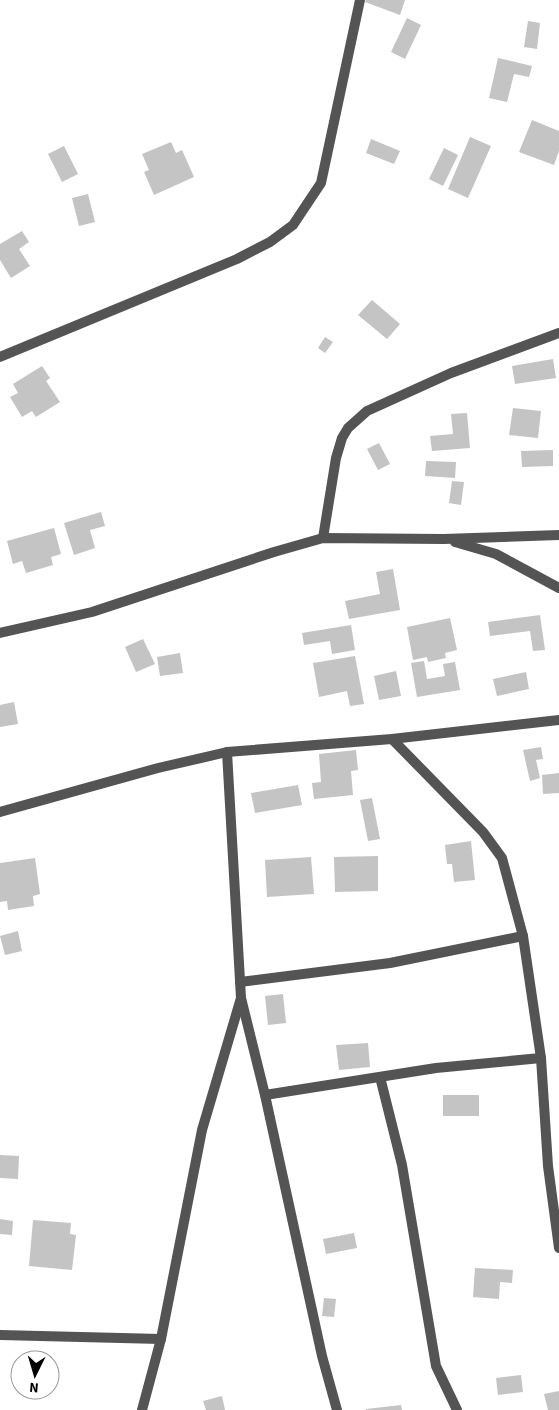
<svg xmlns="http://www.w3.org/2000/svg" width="559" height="1410" font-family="'Source Sans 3',sans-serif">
<rect width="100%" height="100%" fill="#fff"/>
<g fill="#c4c4c4">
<polygon points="366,0 405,0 400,15 365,2"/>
<polygon points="407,18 421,25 405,59 391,52"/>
<polygon points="528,21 540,23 537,49 524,47"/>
<polygon points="498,58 532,66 529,77 514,74 507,102 489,98"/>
<polygon points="532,120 559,131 559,151 554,165 519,152"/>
<polygon points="470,137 491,146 468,198 448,189"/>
<polygon points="371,139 400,151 394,164 366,153"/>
<polygon points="171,142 176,153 182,150 194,177 154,195 144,172 149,170 142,154"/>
<polygon points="64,146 78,174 62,182 48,154"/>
<polygon points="444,148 458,155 443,186 429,179"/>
<polygon points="88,194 95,222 79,226 72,198"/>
<polygon points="22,231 29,242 19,249 30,266 11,278 0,260 0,244"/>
<polygon points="372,300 400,324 387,339 358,315"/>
<polygon points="325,337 333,342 325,353 318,348"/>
<polygon points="553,359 556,378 515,384 512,366"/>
<polygon points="42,366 50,378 46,381 60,402 36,417 32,411 22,417 10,397 18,393 13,384"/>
<polygon points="513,408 541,411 538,438 509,435"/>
<polygon points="467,413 470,448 432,451 430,436 453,434 451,414"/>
<polygon points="379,443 390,464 378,470 367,449"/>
<polygon points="553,450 553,466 522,467 521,451"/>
<polygon points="426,461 456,462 455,478 425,476"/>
<polygon points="452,481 464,482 461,505 449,503"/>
<polygon points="101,512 105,526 90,530 95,548 74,555 64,523"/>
<polygon points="54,528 61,554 51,557 53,565 26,573 22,561 13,564 7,541"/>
<polygon points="393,569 400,610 349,619 345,601 380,594 376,572"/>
<polygon points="540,615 545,650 533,651 530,631 490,636 488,622"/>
<polygon points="450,618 457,650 445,653 446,658 428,662 427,657 413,660 407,627"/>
<polygon points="351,625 355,650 332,654 330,641 304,645 302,633"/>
<polygon points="143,639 155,664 136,672 125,647"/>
<polygon points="180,653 183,673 160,676 157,657"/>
<polygon points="355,656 364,704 350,706 347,691 319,697 313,663"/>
<polygon points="424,661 427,679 445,676 443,664 455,662 460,690 417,697 411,663"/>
<polygon points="396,671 401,696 379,700 374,676"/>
<polygon points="526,672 529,689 497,696 493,679"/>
<polygon points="14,702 18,724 0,727 0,705"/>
<polygon points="541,747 543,759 536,760 540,778 530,781 523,750"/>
<polygon points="356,750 358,770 351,771 353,795 314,799 312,783 321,782 319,754"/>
<polygon points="559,773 559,793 543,794 542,775"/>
<polygon points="298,785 302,805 255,813 251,793"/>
<polygon points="372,798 380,839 368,841 360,800"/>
<polygon points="471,841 475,880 454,882 452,864 447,864 445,845"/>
<polygon points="378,856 378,891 335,892 334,857"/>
<polygon points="311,857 314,894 267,897 265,860"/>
<polygon points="35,858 40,894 33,896 34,906 8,910 7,901 0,902 0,863"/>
<polygon points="18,931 22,951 5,955 0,936"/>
<polygon points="283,994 286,1023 268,1025 265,996"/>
<polygon points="368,1043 370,1067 339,1070 336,1045"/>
<rect x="443" y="1095" width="36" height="21"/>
<polygon points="0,1155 19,1156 18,1179 0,1178"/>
<polygon points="0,1219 13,1221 12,1235 0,1234"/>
<polygon points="33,1220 71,1223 70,1234 76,1235 72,1270 29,1266"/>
<polygon points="354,1233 357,1248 326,1254 323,1239"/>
<polygon points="475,1268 513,1270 512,1283 500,1282 499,1299 473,1297"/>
<polygon points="324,1298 336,1299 334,1317 322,1316"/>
<polygon points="521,1375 523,1392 498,1395 496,1378"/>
<polygon points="559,1391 559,1410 548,1410 544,1394"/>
<polygon points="222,1396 225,1410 206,1410 203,1401"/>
<polygon points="401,1405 402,1410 366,1410 366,1409"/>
</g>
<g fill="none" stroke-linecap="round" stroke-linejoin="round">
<g stroke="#545454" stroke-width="10">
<polyline points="0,357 237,259 270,242 293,225 321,183 360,0"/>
<polyline points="323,538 336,458 342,438 348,428 367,411 451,373 559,333"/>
<polyline points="455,542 496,554 559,588"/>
<polyline points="0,633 92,612 274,552 323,538 444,539 559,535"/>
<polyline points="392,739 483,832 502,858 523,936 541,1058 548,1166 559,1248"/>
<polyline points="227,752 241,998 265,1095 322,1356 337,1410"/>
<polyline points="0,812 158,768 227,752 392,739 559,720"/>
<polyline points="240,982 390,963 523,936"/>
<polyline points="380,1077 402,1165 436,1366 457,1410"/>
<polyline points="265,1095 436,1068 541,1058"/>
<polyline points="0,1335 161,1339"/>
<polyline points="142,1410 161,1339 202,1130 241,998"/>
</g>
</g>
<g transform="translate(35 1375) rotate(185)"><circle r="24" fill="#ffffff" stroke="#999999"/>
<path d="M0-4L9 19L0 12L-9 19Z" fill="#000000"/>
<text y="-8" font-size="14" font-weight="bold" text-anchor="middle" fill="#000000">N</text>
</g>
</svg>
